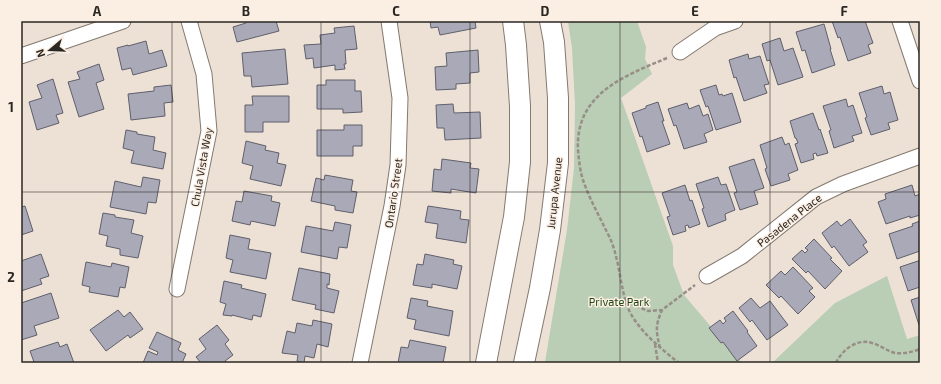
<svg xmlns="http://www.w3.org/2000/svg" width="941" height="384" font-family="'Exo 2',sans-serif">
<rect width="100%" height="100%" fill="#ede1d6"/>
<g fill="#bacdb5">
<polygon points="568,21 637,21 646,47 645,59 652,74 621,98 673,246 673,265 684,295 742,363 551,363 545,362 567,230 574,168 575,105 572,48"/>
<polygon points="887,276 907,339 920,335 920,363 772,363 835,303"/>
</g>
<g fill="#a9a9b7" stroke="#5f5f6c">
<polygon points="245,21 276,21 279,31 237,42 233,27 246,23"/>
<polygon points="430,21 475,21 476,28 440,35 438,27 431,28"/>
<polygon points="832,21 865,21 873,43 868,45 871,53 848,61 840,37 838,38"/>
<polygon points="824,24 831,49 830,49 835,65 812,73 805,50 802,51 796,32"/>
<polygon points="354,26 357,49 345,50 346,64 344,64 345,69 335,70 335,65 314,68 313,58 306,59 304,45 321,44 320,35 335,33 334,28"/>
<polygon points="780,38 784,51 793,48 803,77 778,85 770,60 767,61 762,44"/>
<polygon points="146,41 149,54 162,50 167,66 133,75 131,68 122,70 117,48 128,45 128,46"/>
<polygon points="285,49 288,84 252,87 251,76 244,76 242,53"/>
<polygon points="478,50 479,72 470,73 470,83 456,84 456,89 436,90 435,67 447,66 446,53"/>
<polygon points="748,54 749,59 760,56 769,84 764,85 767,93 744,101 736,77 734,78 729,60"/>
<polygon points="99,64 104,80 96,83 104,109 79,117 68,82 80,79 77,72"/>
<polygon points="53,79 63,113 56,115 59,123 37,130 29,102 42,98 37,85"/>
<polygon points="326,80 355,80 355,91 361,91 362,112 343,113 343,109 317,109 317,85 326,85"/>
<polygon points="171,85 173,102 164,103 165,116 131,120 128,94 154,91 154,87"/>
<polygon points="716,85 719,95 722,94 723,96 732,93 741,122 716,130 708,106 706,107 700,90"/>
<polygon points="882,86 884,94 890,92 898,120 888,123 890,129 871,135 865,118 867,117 859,93"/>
<polygon points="252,96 289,96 289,122 263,122 263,132 245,132 245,105 253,105"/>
<polygon points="846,99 848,107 853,105 862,133 852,136 854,141 834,148 829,131 831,130 823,106"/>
<polygon points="658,102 664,121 662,121 670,144 647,152 642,136 640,137 632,113 646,108 646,106"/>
<polygon points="687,103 689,109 699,105 703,116 708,114 713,130 704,134 707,142 684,149 676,125 674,126 668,109"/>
<polygon points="453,104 454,113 480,112 481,138 445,140 444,128 437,128 436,105"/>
<polygon points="813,113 819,130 820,129 828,153 817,156 816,153 813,154 814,159 801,163 795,144 798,143 796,138 795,138 790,121"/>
<polygon points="344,125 362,125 362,146 353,146 353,156 317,156 317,130 344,130"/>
<polygon points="126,130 137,132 137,134 155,137 153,150 166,153 163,169 131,163 134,151 123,148"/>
<polygon points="782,137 785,145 789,143 798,170 788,174 790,180 771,186 765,169 767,168 760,145"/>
<polygon points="246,141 266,146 265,150 279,153 277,163 286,165 281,186 250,179 253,166 242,163"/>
<polygon points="442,159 471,163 470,168 479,169 476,193 451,189 451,193 432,191 434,169 441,170"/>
<polygon points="754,159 764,188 754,191 758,204 740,210 734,193 737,192 729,167"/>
<polygon points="325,175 353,180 351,191 357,192 353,213 335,210 335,206 311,201 316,178 324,180"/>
<polygon points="143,177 160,180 156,203 148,202 146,214 110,207 115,181 141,187"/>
<polygon points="718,177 721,185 726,184 735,210 725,214 726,220 708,227 702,209 704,208 696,184"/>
<polygon points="685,185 690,201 692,200 700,224 689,228 688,225 685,226 686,231 673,235 667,217 670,216 662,193"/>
<polygon points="912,185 915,196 920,194 920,215 910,218 910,216 886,224 878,202 886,199 885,194"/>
<polygon points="244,191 272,196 271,201 280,203 275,226 251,221 250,225 232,221 236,201 242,202"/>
<polygon points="25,206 33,231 21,235 21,207"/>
<polygon points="428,206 461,211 460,219 469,220 466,243 436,238 438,224 425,222"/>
<polygon points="103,213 115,215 115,217 134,220 131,233 143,236 138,258 120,255 120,249 106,246 108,236 99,234"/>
<polygon points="850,219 867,242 863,245 868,252 849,266 834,246 832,248 822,233 837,221 841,226"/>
<polygon points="920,221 920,251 897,259 889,234 913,226 912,224"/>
<polygon points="335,222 351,225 347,248 339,247 337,259 301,252 306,226 333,231"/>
<polygon points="230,235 250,239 248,249 271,253 266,279 230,272 233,260 226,258"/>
<polygon points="814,239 832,258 830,259 842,271 825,289 808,271 806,273 792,259 802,250 805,253 808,250 805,248"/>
<polygon points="41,254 49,276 40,279 42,284 21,291 21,261"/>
<polygon points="425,254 454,260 453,264 462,266 457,289 432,284 432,288 413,285 417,264 423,265"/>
<polygon points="918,261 920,261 920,287 908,291 900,267"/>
<polygon points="86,262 111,267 112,263 129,267 125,288 120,287 118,297 89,292 90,287 82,285"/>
<polygon points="793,267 813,288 809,291 815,297 798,314 781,296 779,298 766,285 781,271 785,275"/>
<polygon points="299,268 330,274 329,285 327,284 327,288 339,291 334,313 315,309 316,305 292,300"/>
<polygon points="224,281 242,285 241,288 266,294 261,317 253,315 252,320 232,315 232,316 223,315 226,304 220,302"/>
<polygon points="51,293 59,318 34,326 37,335 21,340 21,303"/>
<polygon points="920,297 920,325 919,325 911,300"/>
<polygon points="411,298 428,301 427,306 453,311 449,336 414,329 416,320 407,318"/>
<polygon points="751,298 760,308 770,301 788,325 767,340 752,320 750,322 739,308"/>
<polygon points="118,310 124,317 130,312 143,329 130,338 128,335 106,351 90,330"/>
<polygon points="733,311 748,331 747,332 757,346 737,361 723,342 721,343 709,328 720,320 723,324 726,321 724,318"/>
<polygon points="313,320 332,324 328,347 317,344 314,358 305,356 304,363 297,361 298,355 282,353 287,331 295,333 297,323 312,326"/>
<polygon points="217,325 229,340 225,344 233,355 225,361 227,363 201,363 196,357 206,349 199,339"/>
<polygon points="157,332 181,343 178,350 186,354 182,363 143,363 148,351 157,355 158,352 149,348"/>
<polygon points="410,340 446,347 443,363 398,363 401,347 408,348"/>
<polygon points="58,342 60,347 67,344 74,363 29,363 34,362 30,351"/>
</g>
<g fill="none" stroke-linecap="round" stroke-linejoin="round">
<defs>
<g id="minor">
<polyline points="900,21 920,81"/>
<polyline points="680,52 715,28 735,21"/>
<polyline points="21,56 123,21"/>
<polyline points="707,276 742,256 816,197 843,184 920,156"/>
<polyline points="177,289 209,131 204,74 189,21"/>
<polyline points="360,363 392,206 398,165 400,98 389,21"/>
</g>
<g id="major">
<polyline points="486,363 514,217 520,162 520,106 516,45 513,21"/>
<polyline points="524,363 540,288 550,230 558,163 558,98 554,42 550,21"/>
</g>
</defs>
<use href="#minor" stroke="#84796f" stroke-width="17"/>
<use href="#major" stroke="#84796f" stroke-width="22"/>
<g stroke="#978e86" stroke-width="2.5" stroke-dasharray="4 2" stroke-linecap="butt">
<path d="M667,58C624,76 575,94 578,150C579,160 580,171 583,180C588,195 596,210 603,224C606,231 610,237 612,243C619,262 620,281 625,299C631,325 659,347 679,363"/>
<polyline points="625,301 648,311 662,310 695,285"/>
<polyline points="655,344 658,363"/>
<path d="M660,348C656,331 655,326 662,310"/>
<path d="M836,363C842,350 857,338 872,343C880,345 887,351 895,353C904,354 912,352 920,349"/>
</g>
<use href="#minor" stroke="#fff" stroke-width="15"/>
<use href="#major" stroke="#fff" stroke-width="20"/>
</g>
<path fill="none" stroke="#2b2723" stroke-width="1" stroke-opacity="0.55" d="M172,21V363M321,21V363M470,21V363M620,21V363M770,21V363M21,192H920"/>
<g text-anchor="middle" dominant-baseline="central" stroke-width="3" stroke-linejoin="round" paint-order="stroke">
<g font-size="11" fill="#2b2723" stroke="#fbeee3">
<text transform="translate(201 167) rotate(-80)">Chula Vista Way</text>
<text transform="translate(393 193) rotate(-82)">Ontario Street</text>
<text transform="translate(554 193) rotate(-84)">Jurupa Avenue</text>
<text transform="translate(789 220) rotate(-38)">Pasadena Place</text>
</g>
<g font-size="11" fill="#1d4611" stroke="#fbeee3">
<text x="619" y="301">Private Park</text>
</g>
</g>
<rect width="941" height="384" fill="none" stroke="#fbeee3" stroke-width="44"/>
<g transform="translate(50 50) rotate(251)" stroke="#fbeee3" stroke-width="3" paint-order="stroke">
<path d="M0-3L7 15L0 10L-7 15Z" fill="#2b2723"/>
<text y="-6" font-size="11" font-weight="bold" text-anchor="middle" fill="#2b2723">N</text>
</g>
<rect x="22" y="22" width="897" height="340" fill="none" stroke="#2b2723" stroke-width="1.5"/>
<g font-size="13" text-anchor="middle" font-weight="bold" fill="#2b2723">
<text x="97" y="16">A</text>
<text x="246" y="16">B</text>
<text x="396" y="16">C</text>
<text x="545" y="16">D</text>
<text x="695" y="16">E</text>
<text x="844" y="16">F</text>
<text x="11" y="112">1</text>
<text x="11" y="282">2</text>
</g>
</svg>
